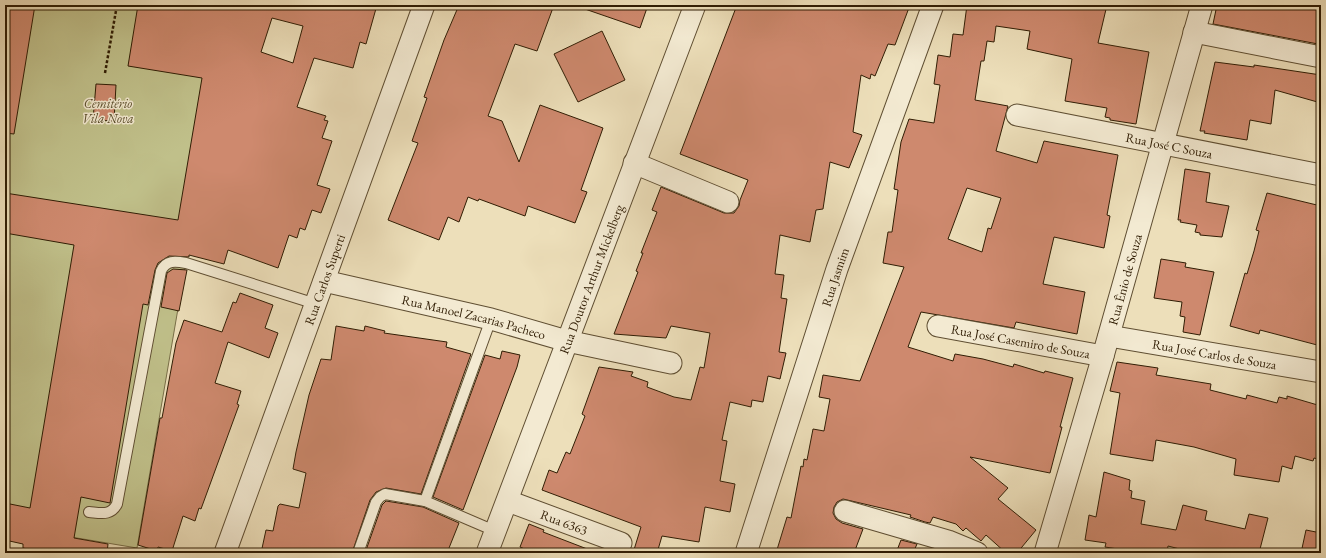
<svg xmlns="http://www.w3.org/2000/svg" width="1326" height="558" font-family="'EB Garamond',serif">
<rect width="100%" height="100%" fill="#eddfba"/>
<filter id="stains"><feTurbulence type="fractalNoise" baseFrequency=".005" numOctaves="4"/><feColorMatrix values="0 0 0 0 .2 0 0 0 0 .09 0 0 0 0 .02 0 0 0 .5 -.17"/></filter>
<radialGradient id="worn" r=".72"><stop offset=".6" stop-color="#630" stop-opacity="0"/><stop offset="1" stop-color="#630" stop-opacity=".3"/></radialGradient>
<polygon fill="#c0c08a" stroke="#786e47" points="22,5 230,5 137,548 5,526 5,103"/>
<g fill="#ce896e" stroke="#301d04" fill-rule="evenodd">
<polygon points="5,5 35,5 14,134 5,133"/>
<path d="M138,5H377L366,44L360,42L353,68L314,58L297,107L326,116L324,120L328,121L322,138L332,141L317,185L330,189L321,213L312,210L305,230L300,228L297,238L289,235L278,268L228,250L224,264L189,255V257L169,256L158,263L155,270L148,305L143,304L110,503L81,497L74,538L108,544L107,553H45L23,548V544L5,540V503L30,508L74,245L5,233V193L178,220L202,78L128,66ZM272,18L303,26L293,63L261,52Z"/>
<polygon points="459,5 554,5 537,51 515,44 488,116 502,121 519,162 540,105 603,128 581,190 587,192 575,223 528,206 525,216 479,199 478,201 468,197 459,222 448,217 439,240 388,220 418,143 412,141 427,98 424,97 444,40"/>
<polygon points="583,5 648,5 640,28 582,8"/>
<polygon points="737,5 910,5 895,45 888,44 875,76 871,74 870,79 861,75 853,132 862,135 849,168 830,162 823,209 816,210 810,242 780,235 775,274 784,275 781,298 787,299 779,352 786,353 780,379 768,376 763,402 752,400 751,407 730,402 722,440 727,441 720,481 735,484 730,512 705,507 699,542 662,536 657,553 633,553 641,527 542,490 549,470 557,473 566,452 570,454 585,416 582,414 599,367 633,372 631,376 648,382 647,387 674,397 691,400 700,367 704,368 710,333 671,326 666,338 614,334 638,272 636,271 643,253 641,253 657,212 652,210 661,187 724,213 734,213 739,206 740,200 748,180 680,154"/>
<path d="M967,5H1107L1098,43L1149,52L1136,124L1110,120V118L1105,117L1107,108L1065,101L1072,59L1027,49L1030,31L996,26L994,42L987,41L984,61H981L975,100L1008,106L996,151L1037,163L1044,141L1118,155L1107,215L1110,216L1104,248L1054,237L1043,284L1085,292L1077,334L1016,322L1014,328L921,312L908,347L953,361L955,354L983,359L1013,367L1014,364L1044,373L1045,371L1073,378L1060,427H1062L1050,473L970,457L1008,488L998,499L1036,530L1017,553H1006L986,535L981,541L966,528L963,531L956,524L933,517L930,523L925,522L910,517L911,515L843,499L837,502L834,507L833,513L836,519L842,523L863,529L854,553H776L787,517L791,518L801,466L803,467L804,459L807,460L813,429L824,431L830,399L819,397L823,375L860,381L904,267L883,263L888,232H892L898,190L894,189L901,142L909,119L934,123L940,85L934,84L938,55L950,57L953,34L963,35ZM967,188L1001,198L991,229L988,228L982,252L948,239Z"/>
<polygon points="1217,5 1321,5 1321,32 1318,44 1213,24"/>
<polygon points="602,31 625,80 578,102 554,54"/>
<polygon points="1215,62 1254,67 1254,65 1321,75 1321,103 1275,90 1271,124 1250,120 1247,140 1204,133 1205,131 1200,131"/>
<polygon points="96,84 116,85 114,121 93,120"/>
<polygon points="1185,169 1210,173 1206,202 1229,206 1222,237 1200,235 1200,233 1195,232 1197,225 1180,222 1181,220 1178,220"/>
<polygon points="1267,193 1321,206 1321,346 1260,330 1259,334 1230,326 1245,273 1247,274 1254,251 1259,231 1256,230"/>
<polygon points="1161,259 1186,263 1185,267 1214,272 1200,335 1183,332 1185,317 1180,316 1182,302 1154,298"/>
<polygon points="173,269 187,270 179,311 161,307 167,273"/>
<polygon points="240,293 273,305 265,328 278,333 269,358 228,342 215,383 241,391 237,404 239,405 201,509 199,508 195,521 183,516 172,551 158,547 157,551 138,545 160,418 162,418 176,343 184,320 222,332 233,302 236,303"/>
<polygon points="336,326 364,331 365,326 385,331 384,333 447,342 446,347 471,354 421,494 386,488 376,492 370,500 352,553 261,553 266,530 273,531 278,506 280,504 299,508 306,473 293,469 296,452 309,395 321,359 331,360"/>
<polygon points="502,351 520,355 517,367 463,510 433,497 485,355 500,359"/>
<polygon points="1117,362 1158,368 1156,375 1211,384 1210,390 1246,399 1247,395 1277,403 1279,397 1287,399 1287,396 1321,406 1321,460 1314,458 1313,461 1295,456 1292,469 1282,466 1279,482 1234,475 1236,459 1194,447 1156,440 1153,461 1110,454 1120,393 1110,391"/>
<polygon points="1104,472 1130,480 1129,490 1132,491 1131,498 1145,501 1141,524 1176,530 1183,505 1207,511 1205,520 1245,529 1249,514 1268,518 1259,553 1216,553 1198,549 1197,553 1195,553 1168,546 1167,553 1131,553 1131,551 1105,547 1106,543 1085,540 1089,515 1096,517"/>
<polygon points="386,501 423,507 459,523 447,553 365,553 382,505"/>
<polygon points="529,524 544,530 543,532 595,552 595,553 534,553 520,547"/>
<polygon points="1306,530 1321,533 1321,553 1301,553"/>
<polygon points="901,540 917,544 913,553 896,553"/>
</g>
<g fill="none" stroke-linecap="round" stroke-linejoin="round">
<defs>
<g id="lane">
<polyline points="425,501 491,319"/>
<path d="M89,512C101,513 111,516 117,504L161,271C166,260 175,261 186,263L316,304"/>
<polyline points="358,553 376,502 380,497 385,494 425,501 495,531"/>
</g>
<g id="street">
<polyline points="1194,32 1321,57"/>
<path id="s1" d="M1017,115L1321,175"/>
<polyline points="634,163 728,202"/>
<path id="s2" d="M324,281L491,319L567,341L671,363"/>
<path id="s3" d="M938,326L1103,356"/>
<path id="s4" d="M1109,336L1321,372"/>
<path id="s5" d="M508,501L621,543"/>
<polyline points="845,511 948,541 977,553"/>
<path id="s6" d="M225,553L424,5"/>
<path id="s7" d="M487,553L695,5"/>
<path id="s8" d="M746,553L837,269L933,5"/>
<path id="s9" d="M1045,553L1103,356L1202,5"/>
</g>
</defs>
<use href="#lane" stroke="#5f4e32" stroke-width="12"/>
<use href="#street" stroke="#5f4e32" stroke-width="23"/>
<polyline stroke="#301d04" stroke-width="2.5" stroke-dasharray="3 2" stroke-linecap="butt" points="105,73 117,5"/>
<use href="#lane" stroke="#f3ead2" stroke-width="10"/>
<use href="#street" stroke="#f3ead2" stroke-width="21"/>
</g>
<g text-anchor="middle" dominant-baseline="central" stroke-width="3" stroke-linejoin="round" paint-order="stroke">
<g font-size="13" font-style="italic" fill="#5b4e2c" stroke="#f3ead2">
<text x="108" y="103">Cemitério<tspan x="108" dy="15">Vila Nova</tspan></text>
</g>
<g font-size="13" fill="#301d04" stroke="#f3ead2">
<text stroke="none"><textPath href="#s1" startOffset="155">Rua José C Souza</textPath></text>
<text stroke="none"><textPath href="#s8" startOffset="290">Rua Jasmim</textPath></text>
<text stroke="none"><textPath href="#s6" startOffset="291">Rua Carlos Superti</textPath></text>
<text stroke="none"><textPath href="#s7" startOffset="293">Rua Doutor Arthur Mickelberg</textPath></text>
<text stroke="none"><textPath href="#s9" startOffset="285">Rua Ênio de Souza</textPath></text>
<text stroke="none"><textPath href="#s2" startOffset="154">Rua Manoel Zacarias Pacheco</textPath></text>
<text stroke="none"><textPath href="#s3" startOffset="84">Rua José Casemiro de Souza</textPath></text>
<text stroke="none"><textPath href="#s4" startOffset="107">Rua José Carlos de Souza</textPath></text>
<text stroke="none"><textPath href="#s5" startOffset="60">Rua 6363</textPath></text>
</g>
</g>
<rect width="1326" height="558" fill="none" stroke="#eddfba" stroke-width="20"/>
<rect x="6" y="6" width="1314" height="546" fill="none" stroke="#301d04" stroke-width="2"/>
<rect x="10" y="10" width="1306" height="538" fill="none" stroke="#301d04"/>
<rect width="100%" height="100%" filter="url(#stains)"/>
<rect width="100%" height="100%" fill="url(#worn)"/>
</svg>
